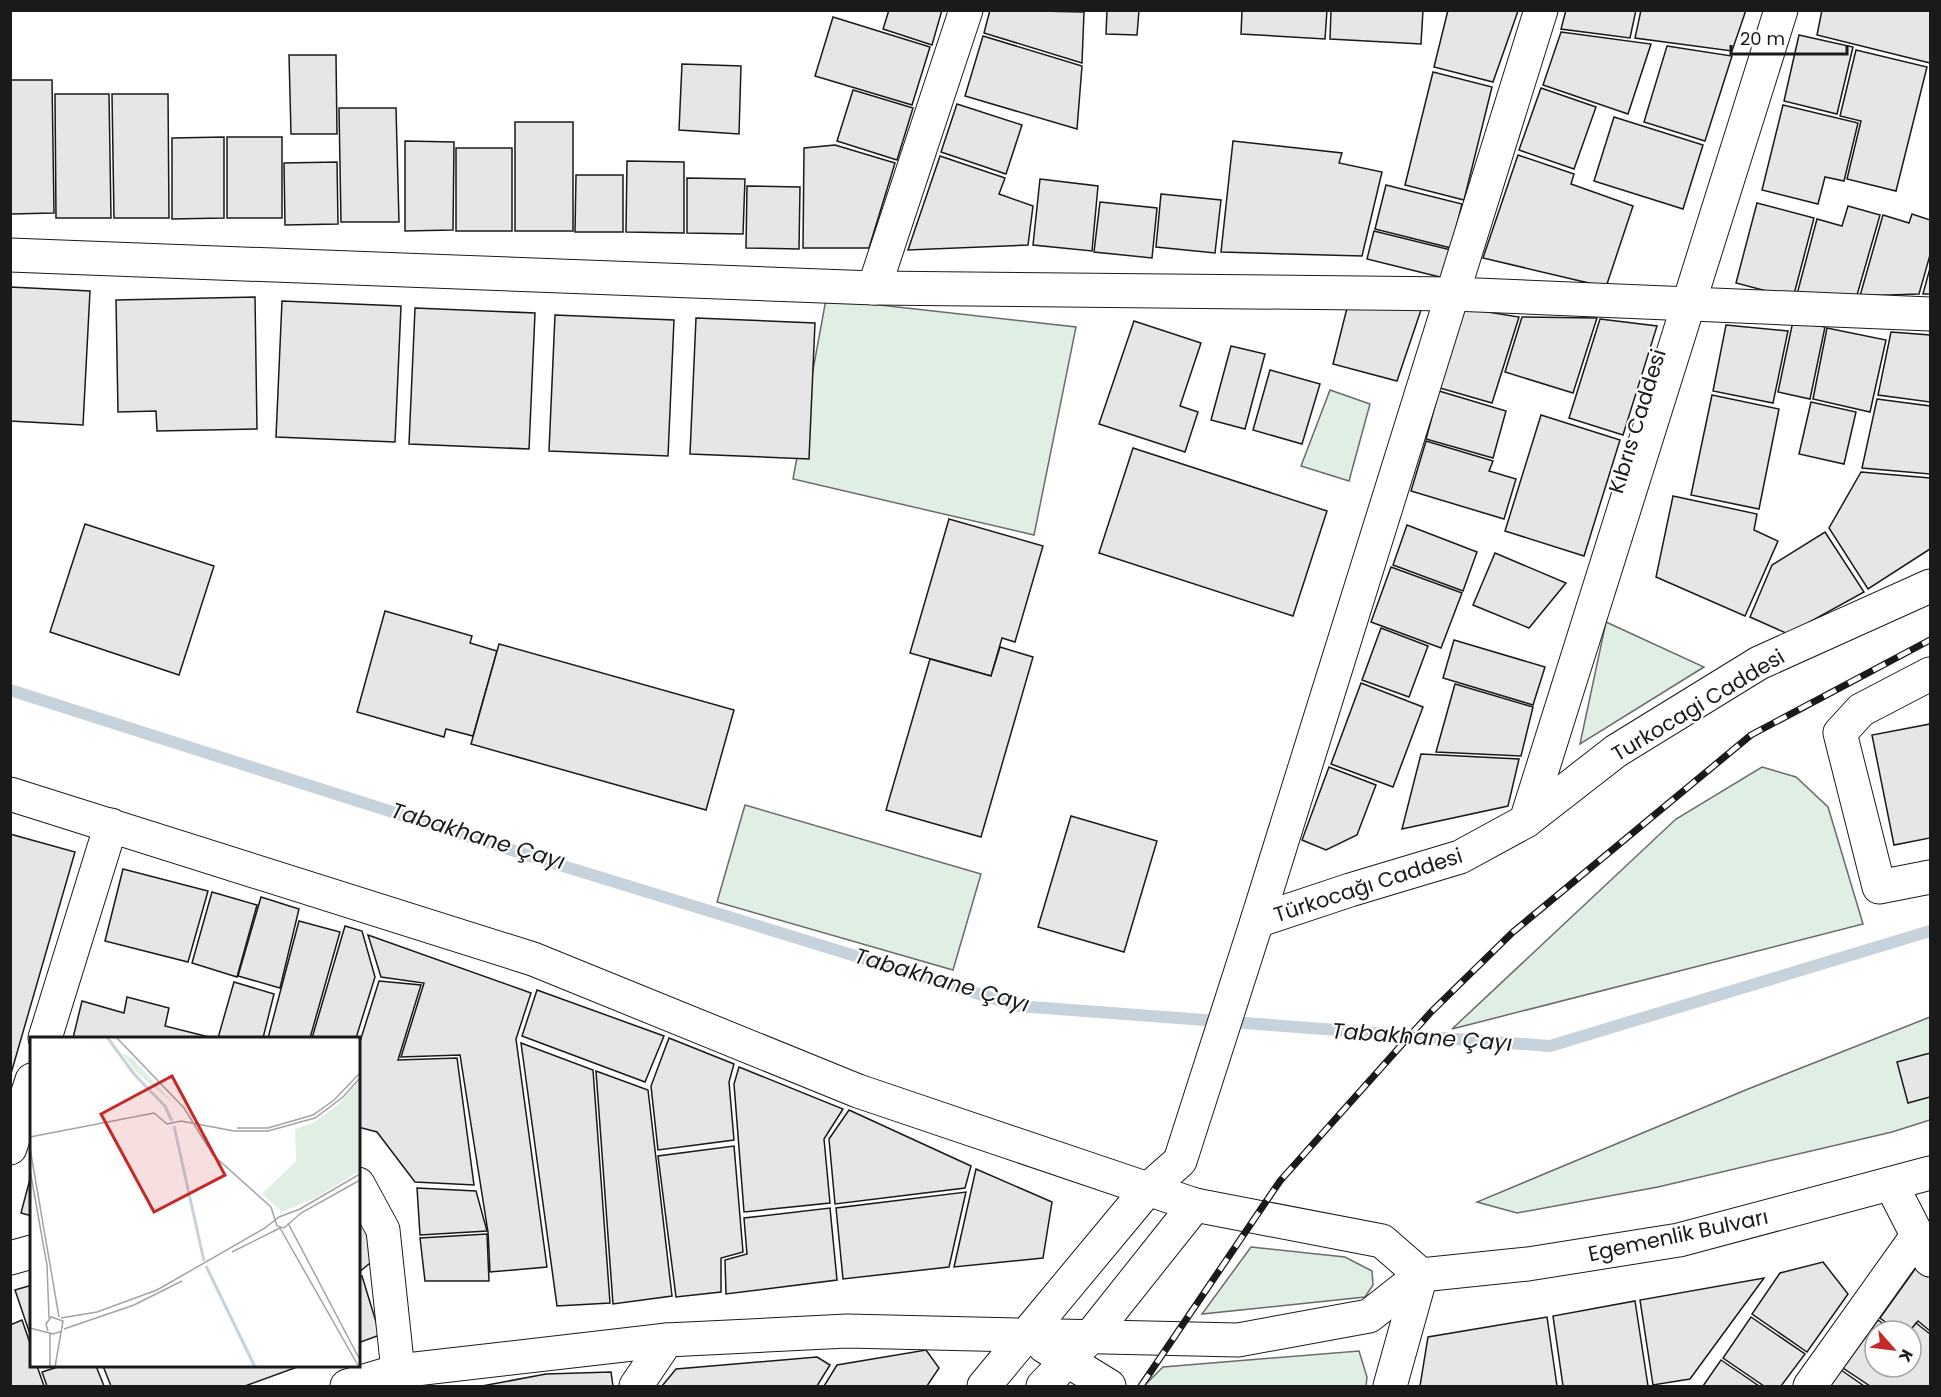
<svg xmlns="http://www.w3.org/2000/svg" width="1941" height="1397" font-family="Poppins,sans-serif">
<rect width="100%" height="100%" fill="#fff"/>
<g fill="#e0efe3" stroke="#6a6a6a" stroke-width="1.5">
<polygon points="826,299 1076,327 1034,535 793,479"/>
<polygon points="1330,390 1370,404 1349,481 1301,466"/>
<polygon points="1606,622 1704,667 1580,744"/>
<polygon points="1762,767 1796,777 1828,807 1863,924 1452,1029 1676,819"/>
<polygon points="745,805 981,874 953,970 717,902"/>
<polygon points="1930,1017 1930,1120 1892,1132 1658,1187 1517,1213 1477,1202 1748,1089"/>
<polygon points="1251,1247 1345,1257 1372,1271 1373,1285 1365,1297 1202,1314"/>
<polygon points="1359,1351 1367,1377 1366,1386 1144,1386 1163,1367"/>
</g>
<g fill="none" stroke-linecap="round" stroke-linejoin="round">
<polyline stroke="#c6d2dc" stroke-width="12" points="10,690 524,854 1018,1006 1550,1046 1930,931"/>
</g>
<g fill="#e6e6e6" stroke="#1a1a1a" stroke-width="1.5">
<polygon points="889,10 942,10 932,45 883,29"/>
<polygon points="990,10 1084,12 1082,63 984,33"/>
<polygon points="1107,10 1139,10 1137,35 1106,34"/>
<polygon points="1242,10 1327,10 1325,39 1241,34"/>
<polygon points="1331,10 1423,10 1421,44 1330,39"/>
<polygon points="1448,10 1518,11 1493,82 1434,67"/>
<polygon points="1566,10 1636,10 1630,38 1561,29"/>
<polygon points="1641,10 1746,10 1732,51 1635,38"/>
<polygon points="1822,10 1930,10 1930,63 1817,35"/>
<polygon points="833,17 930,47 912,105 815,76"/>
<polygon points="1561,32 1651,44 1628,114 1543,85"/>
<polygon points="1799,35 1853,47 1837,114 1784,101"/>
<polygon points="983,36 1082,66 1077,129 965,96"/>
<polygon points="1667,46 1732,56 1705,141 1644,122"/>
<polygon points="1856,50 1927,67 1896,191 1847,179 1861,121 1840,116"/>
<polygon points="289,55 336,55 337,134 291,134"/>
<polygon points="682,64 741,66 739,134 679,130"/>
<polygon points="1433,72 1492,87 1464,200 1405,185"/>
<polygon points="10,80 52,80 54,213 10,214"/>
<polygon points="1541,88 1596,107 1574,169 1519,150"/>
<polygon points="853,90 913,108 897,160 837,141"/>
<polygon points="55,94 109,94 111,218 56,218"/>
<polygon points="112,94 168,94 169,218 114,218"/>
<polygon points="957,104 1022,125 1006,174 941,152"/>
<polygon points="1783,105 1858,123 1844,181 1825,177 1818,204 1762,190"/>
<polygon points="339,108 396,108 399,222 341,222"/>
<polygon points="1614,117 1703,145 1683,209 1594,181"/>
<rect x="515" y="122" width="58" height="109"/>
<polygon points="224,137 224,218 172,219 172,138"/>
<rect x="227" y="137" width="55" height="81"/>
<polygon points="405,141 454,142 453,230 405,231"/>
<polygon points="1233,141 1342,153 1339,163 1382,172 1362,256 1221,252"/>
<polygon points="835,145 895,163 869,248 803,248 804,148"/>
<rect x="456" y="148" width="56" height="83"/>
<polygon points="1518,155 1574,174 1571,184 1633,206 1606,287 1483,258"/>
<polygon points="940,156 1005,178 999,194 1033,206 1028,245 908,250"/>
<polygon points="627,161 684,162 684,233 626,232"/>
<polygon points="337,162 338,224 285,225 284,163"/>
<polygon points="576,175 623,175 623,232 575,232"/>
<polygon points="687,178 745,179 743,234 687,233"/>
<polygon points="1040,179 1098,186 1092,251 1033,245"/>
<polygon points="1386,185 1462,204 1451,248 1375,229"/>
<polygon points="747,186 800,187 799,249 746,248"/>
<polygon points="1161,194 1221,200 1215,253 1156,247"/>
<polygon points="1100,202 1157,208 1152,258 1094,252"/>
<polygon points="1757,203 1814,218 1793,298 1736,283"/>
<polygon points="1848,206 1880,215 1857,295 1796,298 1817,219 1842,226"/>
<polygon points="1912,214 1930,220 1930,255 1919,294 1860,296 1883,215 1909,223"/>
<polygon points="1374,231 1451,250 1444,278 1367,259"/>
<polygon points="1930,268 1930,294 1923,294"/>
<polygon points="10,287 90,291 83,425 10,421"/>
<polygon points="255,297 257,429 157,431 156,411 118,412 116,300"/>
<polygon points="282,301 401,306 395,442 276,437"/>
<polygon points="1348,304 1422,307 1397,381 1333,364"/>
<polygon points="415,308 535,313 529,449 409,444"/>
<polygon points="1463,308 1519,317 1492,403 1440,388"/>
<polygon points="555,315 674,320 668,456 549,451"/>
<polygon points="1522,317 1597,318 1573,393 1505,372"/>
<polygon points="696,318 815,323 809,459 690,454"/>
<polygon points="1600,319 1657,326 1623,435 1569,418"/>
<polygon points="1134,321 1201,343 1180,406 1198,412 1185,452 1099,424"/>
<polygon points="1793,321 1825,327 1810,399 1778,392"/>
<polygon points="1726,325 1788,331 1773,403 1713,391"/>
<polygon points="1827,328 1886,340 1870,412 1813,399"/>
<polygon points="1891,332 1930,335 1930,402 1878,395"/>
<polygon points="1231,346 1265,354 1245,429 1211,420"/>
<polygon points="1270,370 1320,384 1302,444 1253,430"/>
<polygon points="1439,391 1506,411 1493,458 1426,439"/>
<polygon points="1712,395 1779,409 1759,509 1691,495"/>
<polygon points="1877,399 1930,406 1930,474 1862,468"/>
<polygon points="1811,402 1856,412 1844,464 1799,454"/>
<polygon points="1541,415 1620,440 1584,556 1505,531"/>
<polygon points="1426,441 1493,461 1489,471 1516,479 1504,519 1411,491"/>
<polygon points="1133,448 1327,511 1293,616 1099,553"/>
<polygon points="1861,472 1930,478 1930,549 1868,589 1829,528"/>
<polygon points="1673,496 1757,514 1754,530 1778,541 1745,616 1656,577"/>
<polygon points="949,519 1043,546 1015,642 1002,638 991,676 910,653"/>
<polygon points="85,524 214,566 179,675 50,632"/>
<polygon points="1407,525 1477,552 1463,591 1393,565"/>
<polygon points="1825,532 1864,592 1788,634 1750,617 1772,565"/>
<polygon points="1495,553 1566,583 1529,628 1473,605"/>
<polygon points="1391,567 1462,593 1441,648 1371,622"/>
<polygon points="385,611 472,636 470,643 497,651 473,736 446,729 444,737 357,712"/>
<polygon points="1381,628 1428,646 1409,697 1362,680"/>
<polygon points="1454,640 1545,667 1533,705 1443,678"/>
<polygon points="499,644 734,710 706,810 471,744"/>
<polygon points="1000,647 1033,657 981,837 886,810 930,659 991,676"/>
<polygon points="1361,683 1423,707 1393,787 1331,764"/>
<polygon points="1455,684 1533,707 1521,756 1436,752"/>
<polygon points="1930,724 1930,838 1894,845 1872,735"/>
<polygon points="1421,754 1519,759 1508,806 1402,829"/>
<polygon points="1329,767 1376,785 1357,835 1326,850 1302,840"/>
<polygon points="1071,816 1157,841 1124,952 1038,927"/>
<polygon points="10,834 75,852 10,1077"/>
<polygon points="123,869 208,891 188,962 105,941"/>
<polygon points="212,892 257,905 237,977 192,963"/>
<polygon points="261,897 299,909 280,988 238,976"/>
<polygon points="299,921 340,932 310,1038 268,1038"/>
<polygon points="345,926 362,931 375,977 356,1038 312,1038"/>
<polygon points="368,935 531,993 516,1039 547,1267 490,1272 488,1232 460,1055 401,1057 424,983 381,977"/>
<polygon points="379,981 421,985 398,1060 457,1058 474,1185 415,1182 377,1132 358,1127 358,1048"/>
<polygon points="234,982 274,994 263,1038 218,1038"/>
<polygon points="537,990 664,1036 645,1082 522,1036"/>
<polygon points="127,997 169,1008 165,1026 213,1038 73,1038 82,1001 124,1013"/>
<polygon points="669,1038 734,1064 729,1082 734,1140 658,1150 651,1086"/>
<polygon points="521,1043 593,1070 610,1303 557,1306"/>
<polygon points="1930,1053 1930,1097 1908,1103 1897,1062"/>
<polygon points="739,1067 843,1109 824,1139 830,1203 744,1212 734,1084"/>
<polygon points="596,1071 648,1090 672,1296 613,1304"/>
<polygon points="849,1110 971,1166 965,1188 835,1204 829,1139"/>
<polygon points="734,1146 743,1252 721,1258 721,1292 676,1297 658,1156"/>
<polygon points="976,1169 1052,1202 1043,1258 954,1267"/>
<polygon points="31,1175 32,1175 32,1216 21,1213"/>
<polygon points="417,1188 476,1191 487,1231 420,1235"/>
<polygon points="966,1192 949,1267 843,1279 836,1208"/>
<polygon points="830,1208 837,1280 726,1294 725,1260 747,1254 744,1218"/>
<polygon points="358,1210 375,1259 358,1273"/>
<polygon points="487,1234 489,1281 425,1281 420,1238"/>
<polygon points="1823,1262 1848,1294 1807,1352 1752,1314 1780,1273"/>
<polygon points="1918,1265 1930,1277 1930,1331 1918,1321 1910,1331 1898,1331 1880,1318"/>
<polygon points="362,1276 380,1335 358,1343 358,1277"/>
<polygon points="1764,1278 1690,1379 1653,1385 1640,1300"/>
<polygon points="32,1285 32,1340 15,1290"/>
<polygon points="1635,1301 1648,1386 1563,1386 1553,1316"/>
<polygon points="1547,1317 1557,1386 1420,1386 1428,1337"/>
<polygon points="1751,1317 1805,1354 1781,1386 1764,1386 1723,1358"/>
<polygon points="22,1320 32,1349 32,1366 37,1366 44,1386 10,1386 10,1325"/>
<polygon points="1878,1320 1893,1331 1875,1331 1875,1367 1911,1367 1910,1331 1916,1323 1930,1334 1930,1386 1870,1386 1843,1368"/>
<polygon points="926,1350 939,1368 927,1386 824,1386 837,1365"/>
<polygon points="817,1357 830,1365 817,1386 662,1386 676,1369"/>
<polygon points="1721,1360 1759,1386 1703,1386"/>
<polygon points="61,1366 96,1366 104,1386 47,1386 42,1372"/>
<polygon points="103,1366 300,1366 245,1386 111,1386"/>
<polygon points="1841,1370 1864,1386 1829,1386"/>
<polygon points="611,1372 613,1386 482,1386 546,1374"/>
</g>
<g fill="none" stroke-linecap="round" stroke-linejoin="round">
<defs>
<g id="minor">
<polyline points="874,288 966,10"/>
<polyline points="1930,674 1861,710 1840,733 1879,887 1930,877"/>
<polyline points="1257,921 1541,10"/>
<polyline points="45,1038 111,825"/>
<polyline points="10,1148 32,1080"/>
<polyline points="358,1184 383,1230 398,1371"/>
<polyline points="1892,1186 1930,1260"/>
<polyline points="10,1258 32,1252"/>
<polyline points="636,1386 667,1340"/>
<polyline points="1810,1386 1917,1236"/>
</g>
<g id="tertiary">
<polyline points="10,255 874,288 1453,294 1930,314"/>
<polyline points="10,794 533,959 858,1091 1195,1205"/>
<polyline points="1526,821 1616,751 1759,663 1930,586"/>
<polyline points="1044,1346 1109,1386"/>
<polyline points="1390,1386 1421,1275"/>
</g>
<g id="secondary">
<polyline points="1195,1205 1382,1241 1421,1275"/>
<polyline points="1421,1275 1528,1264 1679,1240 1930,1173"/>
<polyline points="347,1386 398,1371 667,1340 847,1331 1238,1340 1369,1316 1421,1275"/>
<polyline points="984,1386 1146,1191 1180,1161 1257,921 1350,890 1460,857 1526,821 1781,10"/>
<polyline points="1043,1386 1090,1337 1195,1205"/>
</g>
</defs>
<use href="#minor" stroke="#1a1a1a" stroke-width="35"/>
<use href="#tertiary" stroke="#1a1a1a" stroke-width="35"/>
<use href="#secondary" stroke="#1a1a1a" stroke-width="35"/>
<use href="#minor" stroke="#fff" stroke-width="33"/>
<use href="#tertiary" stroke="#fff" stroke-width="33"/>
<use href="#secondary" stroke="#fff" stroke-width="33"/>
<defs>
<polyline id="rail" points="1141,1386 1280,1181 1431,1012 1513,932 1751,735 1930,640"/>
</defs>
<use href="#rail" stroke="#1a1a1a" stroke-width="7"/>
<use href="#rail" stroke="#fff" stroke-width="4.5" stroke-dasharray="14" stroke-linecap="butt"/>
</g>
<g text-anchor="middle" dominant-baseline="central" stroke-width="4.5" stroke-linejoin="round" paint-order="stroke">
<g font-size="21" fill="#1a1a1a" stroke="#fff">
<text transform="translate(1637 421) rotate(-73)">Kıbrıs Caddesi</text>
<text transform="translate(1698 705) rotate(-31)">Turkocagi Caddesi</text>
<text transform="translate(1368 885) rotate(-18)">Türkocağı Caddesi</text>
<text transform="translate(1678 1235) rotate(-12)">Egemenlik Bulvarı</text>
</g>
<g font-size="22" font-style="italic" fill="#1a1a1a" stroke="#fff">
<text transform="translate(478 836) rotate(17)">Tabakhane Çayı</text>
<text transform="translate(942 980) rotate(16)">Tabakhane Çayı</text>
<text transform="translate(1422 1037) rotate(4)">Tabakhane Çayı</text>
</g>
</g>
<g transform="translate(30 1037)">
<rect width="330" height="330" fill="#fff"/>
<path d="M92,16L102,21L145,68L106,35ZM330,43V134L285,161L252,175L232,157L266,124L265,92L283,86L308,68Z" fill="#e0efe3"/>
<path fill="none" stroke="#c6d2dc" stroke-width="3" d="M77,0L104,37L135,69L142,84M144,89L174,224M176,229L225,330"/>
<path fill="none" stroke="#a3a3a3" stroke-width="1.5" d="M86,0L154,71L183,118L241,170M207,91H238L283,78L304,63L330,36M0,100L124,76L137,87L151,84L204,94H238L285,81L313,60L330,41M0,111L29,280M0,133L17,228L19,281M241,170L247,189L254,191L271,176L330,143M258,186L330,323M250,191L329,330M202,215L250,191M31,281L67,275L127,253L235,191L249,180L270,172L330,137M0,291L23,297L32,294M34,292L104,268L152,244M18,294L16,287L21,280L33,284L25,330M20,295V330"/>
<path fill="#c62828" fill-opacity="0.15" stroke="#c62828" stroke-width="3" d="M142,39L195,138L124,175L71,77Z"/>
<rect width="330" height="330" fill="none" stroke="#1a1a1a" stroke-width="3"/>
</g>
<rect width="1941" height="1397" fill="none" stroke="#1a1a1a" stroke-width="24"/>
<g transform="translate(1893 1349) rotate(118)"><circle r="28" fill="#ffffff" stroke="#a3a3a3" stroke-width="1.5"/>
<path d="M0-4.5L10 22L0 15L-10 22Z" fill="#c62828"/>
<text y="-9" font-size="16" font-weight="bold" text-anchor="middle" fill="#1a1a1a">K</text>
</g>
<path d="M1731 45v9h116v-9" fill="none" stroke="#1a1a1a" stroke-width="3"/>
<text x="1740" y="45" font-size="18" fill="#1a1a1a" stroke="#ffffff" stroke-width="4.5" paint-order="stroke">20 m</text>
</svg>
